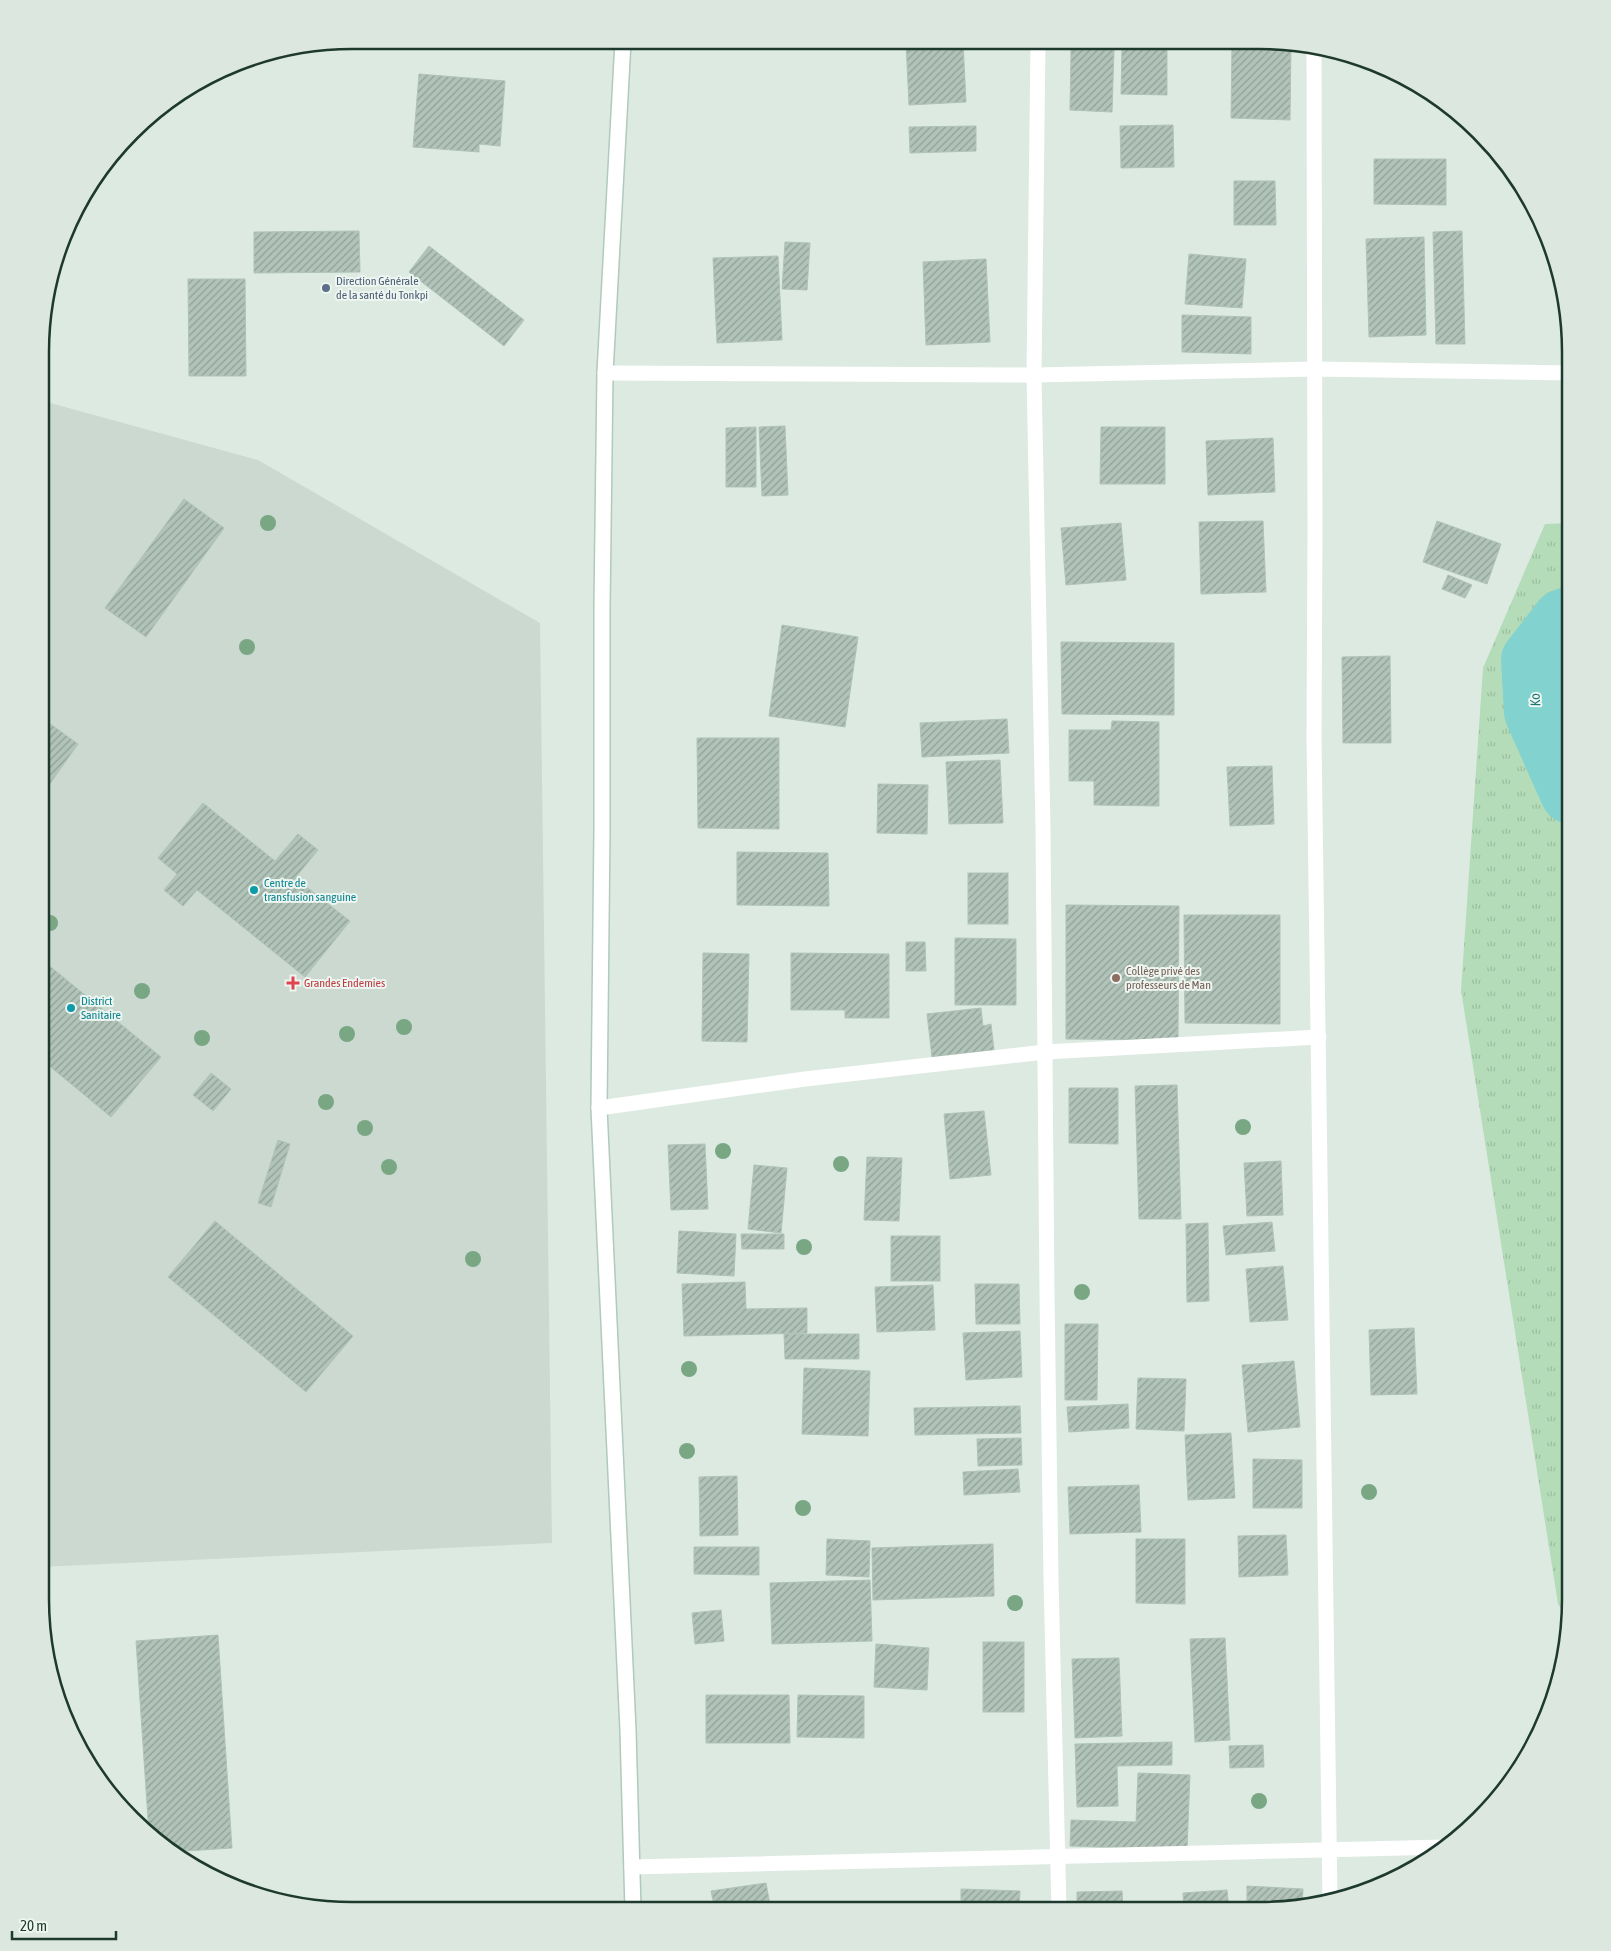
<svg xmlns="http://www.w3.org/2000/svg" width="1611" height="1951" font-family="'Asap Condensed',sans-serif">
<defs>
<pattern id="grass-tufts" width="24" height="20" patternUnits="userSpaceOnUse" patternTransform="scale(1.25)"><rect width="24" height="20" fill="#b5dcb8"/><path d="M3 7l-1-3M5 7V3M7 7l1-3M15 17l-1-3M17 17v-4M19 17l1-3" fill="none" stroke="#9bbe9e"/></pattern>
<pattern id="building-hatch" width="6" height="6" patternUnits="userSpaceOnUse" patternTransform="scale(1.25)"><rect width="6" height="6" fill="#b2c4ba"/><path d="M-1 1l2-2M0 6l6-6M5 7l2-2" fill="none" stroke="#90a098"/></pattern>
</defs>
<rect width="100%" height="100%" fill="#ddeae2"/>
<polygon fill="#cbd9d0" points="43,401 258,460 540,623 552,1543 40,1567"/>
<polygon fill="url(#grass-tufts)" points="1571,523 1570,1620 1570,1621 1558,1604 1461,990 1483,668 1545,524"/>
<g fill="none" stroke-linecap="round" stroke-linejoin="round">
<polyline stroke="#82d2d0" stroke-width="62" points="1571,793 1535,712 1532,660 1563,620 1571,617"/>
</g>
<g fill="url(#building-hatch)" stroke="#b0c3b8">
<polygon points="906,42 963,42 966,102 909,105"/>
<polygon points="1232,43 1291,43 1290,120 1231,118"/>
<polygon points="1122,46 1167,46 1167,95 1121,94"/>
<polygon points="1071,49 1114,50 1112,112 1070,110"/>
<polygon points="419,74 505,81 500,146 479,144 479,152 413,147"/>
<polygon points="1173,125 1174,167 1121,168 1120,126"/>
<polygon points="976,126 976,151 910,153 909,127"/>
<polygon points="1374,159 1446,159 1446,205 1374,204"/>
<polygon points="104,169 82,204 79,203 82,196"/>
<polygon points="1234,181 1275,181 1276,225 1234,225"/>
<polygon points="359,231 360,272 254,273 254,232"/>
<polygon points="1462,231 1465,344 1436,344 1433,232"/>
<polygon points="1424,237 1426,335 1369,337 1366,239"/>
<polygon points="785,242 810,243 807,290 782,289"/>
<polygon points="429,246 524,320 504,346 409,272"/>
<polygon points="1189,254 1246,259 1242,308 1185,304"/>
<polygon points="778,256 782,340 717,343 713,258"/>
<polygon points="986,259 990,342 926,345 923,262"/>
<polygon points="188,279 245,279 246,376 189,376"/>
<polygon points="1182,315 1251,317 1251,354 1182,352"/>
<polygon points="785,426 788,495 762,496 759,427"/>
<polygon points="756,427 756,487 726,487 726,428"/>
<polygon points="1101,427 1165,427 1165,484 1100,484"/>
<polygon points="1273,438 1275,492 1208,495 1206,441"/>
<polygon points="184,499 224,528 146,637 105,608"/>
<polygon points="1263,521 1266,592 1201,594 1199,522"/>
<polygon points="1437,521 1501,544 1487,584 1423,562"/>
<polygon points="1121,523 1126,580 1066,585 1061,528"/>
<polygon points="1448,575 1472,585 1465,598 1442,589"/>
<polygon points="782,625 858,637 845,727 769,716"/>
<polygon points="1061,642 1174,643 1174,715 1062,714"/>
<polygon points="1390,656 1391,743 1343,743 1342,657"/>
<polygon points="42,718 78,744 42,795"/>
<polygon points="1007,719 1009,753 922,757 920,723"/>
<polygon points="1112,721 1159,722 1159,806 1094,805 1094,781 1069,781 1069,730 1111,730"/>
<polygon points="697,738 779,738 779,829 698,828"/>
<polygon points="1000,760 1003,823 949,824 946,762"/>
<polygon points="1272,766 1274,824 1230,826 1227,767"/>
<polygon points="878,784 928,785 927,834 877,833"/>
<polygon points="203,803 275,861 298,834 318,850 295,878 350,921 305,977 197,890 183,906 164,890 177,874 158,858"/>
<polygon points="737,852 828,853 829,906 737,905"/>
<rect x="968" y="873" width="40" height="51"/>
<polygon points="1066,905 1179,906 1178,1040 1066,1039"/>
<polygon points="1184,915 1280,915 1280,1024 1185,1023"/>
<polygon points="955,938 1016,939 1016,1005 955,1005"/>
<polygon points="906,942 925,942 926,971 906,971"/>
<polygon points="703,953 749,954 747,1042 702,1041"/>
<polygon points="791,953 889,954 889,1018 845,1018 845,1010 791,1010"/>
<polygon points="41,959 161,1057 111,1117 41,1059"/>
<polygon points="981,1008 983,1026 991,1024 994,1050 932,1057 927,1014"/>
<polygon points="211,1073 231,1089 213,1111 193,1095"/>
<polygon points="1177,1085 1181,1219 1139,1219 1135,1086"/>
<polygon points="1069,1088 1118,1088 1118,1144 1069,1143"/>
<polygon points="984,1111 991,1175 950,1179 944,1114"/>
<polygon points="278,1140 290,1144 271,1207 258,1203"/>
<polygon points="705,1144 708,1209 671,1210 668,1145"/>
<polygon points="867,1157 902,1158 899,1221 864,1220"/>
<polygon points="1281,1161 1283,1215 1247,1216 1244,1163"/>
<polygon points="754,1165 787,1168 781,1233 748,1229"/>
<polygon points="215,1221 353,1336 306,1392 168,1277"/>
<polygon points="1272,1222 1275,1251 1226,1255 1223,1226"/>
<polygon points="1208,1223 1209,1301 1187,1302 1186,1224"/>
<polygon points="679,1231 736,1234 734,1276 677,1273"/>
<polygon points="741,1234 784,1234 784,1249 742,1249"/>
<rect x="891" y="1236" width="49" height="45"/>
<polygon points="1283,1266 1288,1320 1250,1322 1246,1269"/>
<polygon points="745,1282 746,1309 807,1308 807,1333 684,1336 682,1284"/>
<polygon points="975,1284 1019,1284 1020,1324 976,1324"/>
<polygon points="933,1285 935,1330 877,1332 875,1287"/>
<polygon points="1065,1324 1098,1324 1097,1400 1065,1400"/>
<polygon points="1414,1328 1417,1394 1371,1395 1369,1330"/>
<polygon points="1020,1331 1022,1377 966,1380 963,1333"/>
<polygon points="784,1334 859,1334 859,1359 785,1359"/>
<polygon points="1294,1361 1300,1427 1248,1432 1242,1365"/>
<polygon points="804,1368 870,1371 868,1436 802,1434"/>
<polygon points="1138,1378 1186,1379 1184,1431 1136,1429"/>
<polygon points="1128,1404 1129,1428 1069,1432 1067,1407"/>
<polygon points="1020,1406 1021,1433 915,1435 914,1408"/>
<polygon points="1231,1433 1235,1498 1188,1500 1185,1435"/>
<polygon points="1021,1438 1022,1465 978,1466 977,1439"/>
<polygon points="1253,1459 1302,1460 1302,1508 1253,1508"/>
<polygon points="1018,1469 1020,1492 964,1495 963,1472"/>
<polygon points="737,1476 738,1535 700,1536 699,1477"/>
<polygon points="1139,1485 1141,1532 1070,1534 1068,1487"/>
<polygon points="1286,1535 1288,1575 1239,1577 1238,1536"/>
<polygon points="827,1539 870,1541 869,1577 826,1575"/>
<polygon points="1136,1539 1185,1539 1185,1604 1136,1603"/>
<polygon points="993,1544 994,1596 873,1600 872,1548"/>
<polygon points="694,1547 759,1547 759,1575 694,1574"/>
<polygon points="870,1580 872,1641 772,1644 770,1583"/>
<polygon points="721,1610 724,1641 695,1644 692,1613"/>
<polygon points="218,1635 232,1848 171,1852 149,1834 136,1641"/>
<polygon points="1225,1638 1230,1740 1195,1742 1190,1639"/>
<rect x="983" y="1642" width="41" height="70"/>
<polygon points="876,1644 929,1648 927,1690 874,1687"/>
<polygon points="1119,1658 1122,1736 1075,1738 1072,1659"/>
<polygon points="706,1695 789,1695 790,1743 706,1743"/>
<polygon points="798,1695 864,1696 864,1738 797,1737"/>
<polygon points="1172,1742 1172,1765 1117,1766 1118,1806 1077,1807 1075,1744"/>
<polygon points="1263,1745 1264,1767 1230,1768 1229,1746"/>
<polygon points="1138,1773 1190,1775 1187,1850 1070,1846 1071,1820 1136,1822"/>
<polygon points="766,1883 771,1910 715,1910 711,1891"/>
<polygon points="1247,1886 1303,1889 1302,1907 1280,1910 1247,1910"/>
<polygon points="961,1889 1020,1891 1019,1910 961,1910"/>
<polygon points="1227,1890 1229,1910 1184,1910 1183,1893"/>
<polygon points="1122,1891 1123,1910 1077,1910 1077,1892"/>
</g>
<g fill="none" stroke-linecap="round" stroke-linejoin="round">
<defs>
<polyline id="secondary" points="623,41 605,373 602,607 602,830 599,1108 628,1730 633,1910"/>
</defs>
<use href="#secondary" stroke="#b0cabc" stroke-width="18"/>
<g stroke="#fff" stroke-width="15">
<polyline points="1038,42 1034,375 1043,828 1047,1294 1051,1580 1059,1910"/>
<polyline points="1314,46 1315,530 1314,738 1330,1902"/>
<polyline points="605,373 1034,375 1315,369 1571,373"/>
<polyline points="599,1108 805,1079 1045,1052 1319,1037"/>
<polyline points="632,1867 1445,1847"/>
</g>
<use href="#secondary" stroke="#fff" stroke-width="15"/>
</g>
<g fill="#79a784">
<circle cx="268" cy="523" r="8"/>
<circle cx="247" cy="647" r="8"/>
<circle cx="50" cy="923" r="8"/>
<circle cx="142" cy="991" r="8"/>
<circle cx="404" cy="1027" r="8"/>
<circle cx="347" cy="1034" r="8"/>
<circle cx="202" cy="1038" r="8"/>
<circle cx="326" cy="1102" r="8"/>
<circle cx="1243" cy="1127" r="8"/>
<circle cx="365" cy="1128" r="8"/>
<circle cx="723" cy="1151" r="8"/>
<circle cx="841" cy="1164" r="8"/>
<circle cx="389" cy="1167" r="8"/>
<circle cx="804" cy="1247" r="8"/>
<circle cx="473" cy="1259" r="8"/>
<circle cx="1082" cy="1292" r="8"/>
<circle cx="689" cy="1369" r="8"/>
<circle cx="687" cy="1451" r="8"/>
<circle cx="1369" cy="1492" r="8"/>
<circle cx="803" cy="1508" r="8"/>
<circle cx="1015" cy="1603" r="8"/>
<circle cx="1259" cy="1801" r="8"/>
</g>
<circle fill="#5c6f8a" stroke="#edf6f0" stroke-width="2" cx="326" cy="288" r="5"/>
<g fill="#0f9aa8" stroke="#edf6f0" stroke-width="2">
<circle cx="254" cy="890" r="5"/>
<circle cx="71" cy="1008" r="5"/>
</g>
<circle fill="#8d6e63" stroke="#edf6f0" stroke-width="2" cx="1116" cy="978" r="5"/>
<path fill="#e0444e" stroke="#edf6f0" stroke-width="2" d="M290.5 975.5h5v5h5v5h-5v5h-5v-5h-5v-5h5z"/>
<g text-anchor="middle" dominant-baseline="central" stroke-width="4" stroke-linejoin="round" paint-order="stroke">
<g font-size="12" fill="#4e5e75" stroke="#edf6f0" text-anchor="start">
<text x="336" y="281">Direction Générale<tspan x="336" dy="14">de la santé du Tonkpi</tspan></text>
</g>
<g font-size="12" fill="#0d838f" stroke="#edf6f0" text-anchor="start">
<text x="264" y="883">Centre de<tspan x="264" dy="14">transfusion sanguine</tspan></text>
<text x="81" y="1001">District<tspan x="81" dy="14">Sanitaire</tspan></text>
</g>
<g font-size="12" fill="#785e54" stroke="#edf6f0" text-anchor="start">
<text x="1126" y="971">Collège privé des<tspan x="1126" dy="14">professeurs de Man</tspan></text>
</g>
<g font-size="12" fill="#be3a42" stroke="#edf6f0" text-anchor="start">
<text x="304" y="983">Grandes Endemies</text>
</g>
<g font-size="14" font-style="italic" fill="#187675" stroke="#edf6f0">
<text transform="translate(1535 700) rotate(-95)">Ko</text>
</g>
</g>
<path d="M0 0H1611V1951H0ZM352 49H1259A303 303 0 0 1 1562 352V1599A303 303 0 0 1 1259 1902H352A303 303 0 0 1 49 1599V352A303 303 0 0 1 352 49Z" fill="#dce7e0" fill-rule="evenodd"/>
<path fill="none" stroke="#1e392d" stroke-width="2.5" d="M352 49H1259A303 303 0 0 1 1562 352V1599A303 303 0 0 1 1259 1902H352A303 303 0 0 1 49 1599V352A303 303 0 0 1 352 49Z"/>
<path d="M12 1931v8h104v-8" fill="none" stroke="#1e392d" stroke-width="2.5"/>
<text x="20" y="1931" font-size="15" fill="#1e392d" stroke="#edf6f0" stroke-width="4" paint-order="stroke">20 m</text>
</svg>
